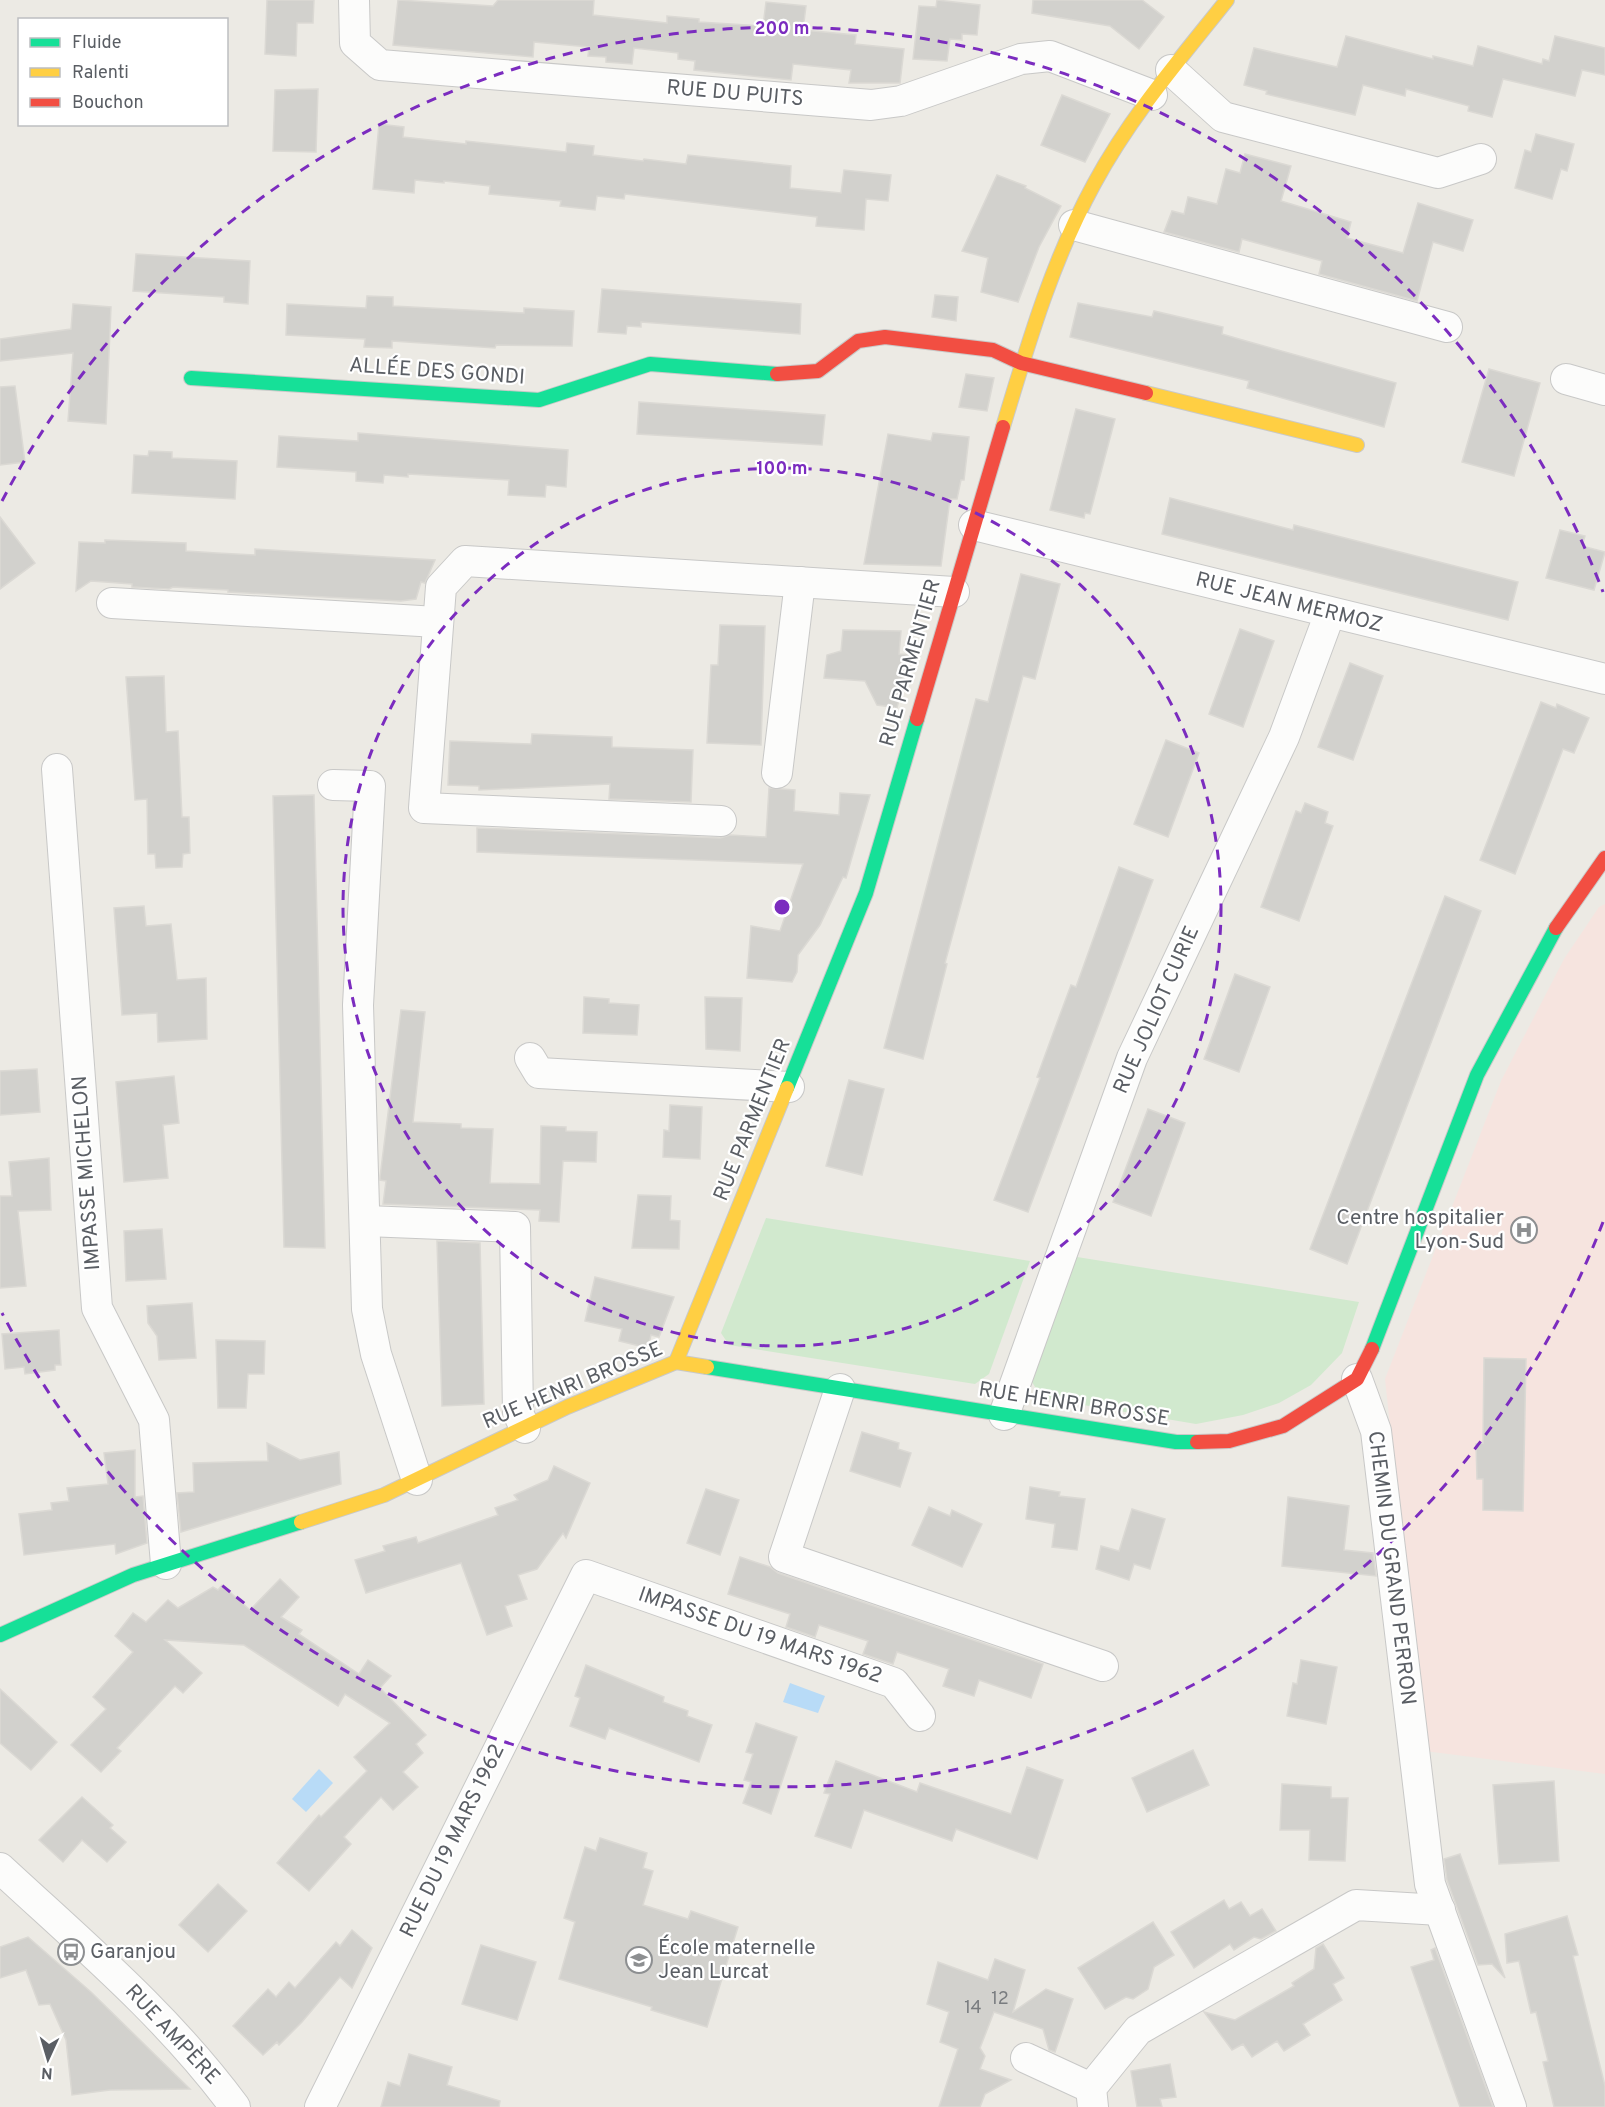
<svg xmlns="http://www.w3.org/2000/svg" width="1605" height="2107" font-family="Overpass,sans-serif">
<rect width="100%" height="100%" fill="#eceae4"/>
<polygon fill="#f6e4df" points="1605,904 1605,1774 1425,1751 1385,1379 1501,1081 1564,959 1599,907"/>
<g fill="#d1e9ce">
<polygon points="766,1218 1030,1261 989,1374 975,1384 729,1345 721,1333"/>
<polygon points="1077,1257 1359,1302 1342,1353 1311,1385 1279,1403 1243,1415 1196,1424 1042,1398 1032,1382"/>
</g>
<g fill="#b8dbf7">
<polygon points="790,1683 825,1696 818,1713 783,1702"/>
<polygon points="319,1769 333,1783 306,1812 292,1799"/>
</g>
<g fill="#d2d1cd" stroke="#dbd9d4" stroke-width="1.5">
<polygon points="267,0 314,0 313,23 297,23 296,56 265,54"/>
<polygon points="398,0 493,6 498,0 594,0 593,15 667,23 667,16 699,19 699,22 763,26 766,2 806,6 803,30 856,35 855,44 904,49 900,83 849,83 851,70 793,64 791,80 694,70 695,61 678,59 678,53 634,48 632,64 606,62 606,57 588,56 589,47 534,42 533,57 393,45"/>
<polygon points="937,0 980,5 977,35 962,34 962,40 950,39 947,61 913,59 919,6 936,7"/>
<polygon points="1033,0 1142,0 1164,17 1139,49 1110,26 1032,13"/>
<polygon points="1346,36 1433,59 1433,56 1473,66 1478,46 1542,64 1543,59 1549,61 1555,36 1605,48 1605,75 1582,70 1575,96 1503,79 1492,117 1468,111 1469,106 1406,89 1405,96 1363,85 1355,115 1266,94 1267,91 1244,85 1254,48 1337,67"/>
<polygon points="318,89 316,152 273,151 275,90"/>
<polygon points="1062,95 1110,114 1085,162 1041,145"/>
<polygon points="379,124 404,127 403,137 466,144 466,141 566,152 567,143 594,146 593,155 643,161 644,159 686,164 688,155 791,166 790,188 841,193 844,170 891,175 888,201 866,199 864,230 816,226 817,217 625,194 624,199 597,196 595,210 560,206 561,201 489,194 490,186 444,181 444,183 415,180 414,193 373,189"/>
<polygon points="1536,134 1574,144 1567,171 1561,169 1552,199 1515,188 1525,150 1531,152"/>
<polygon points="1245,154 1291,166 1281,201 1351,222 1347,238 1403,253 1418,203 1473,220 1463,251 1433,242 1417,301 1319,274 1322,261 1242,239 1239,252 1164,232 1172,211 1184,214 1188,197 1217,204 1226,169 1240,173"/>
<polygon points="997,175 1026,186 1025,188 1061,206 1039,247 1018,302 981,292 988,258 962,251"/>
<polygon points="136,254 250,261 248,304 224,302 224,297 133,291"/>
<polygon points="602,289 801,304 800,334 641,322 641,327 627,326 626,334 598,332"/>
<polygon points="935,295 958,297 956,321 932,317"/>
<polygon points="367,296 393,297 393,306 524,313 524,308 574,311 572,346 496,345 495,348 392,341 392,348 364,347 365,339 286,335 287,304 366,308"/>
<polygon points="1078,303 1152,317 1154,311 1223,327 1222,334 1239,339 1396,383 1384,427 1247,388 1249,381 1070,337"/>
<polygon points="73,304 111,307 106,424 68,421 73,353 0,361 0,339 71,329"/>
<polygon points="1489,369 1540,383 1514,476 1462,462"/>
<polygon points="966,374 994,378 987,411 959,407"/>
<polygon points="15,386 25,462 0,465 0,387"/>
<polygon points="639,402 825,415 822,445 637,434"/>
<polygon points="1076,409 1115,419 1090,514 1085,513 1084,518 1050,510"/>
<polygon points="358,433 568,450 566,487 546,485 545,497 508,495 509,480 408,474 408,477 384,475 383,483 356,481 356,472 277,467 279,436 358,441"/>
<polygon points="933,433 969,437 964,480 961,480 957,499 950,499 941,566 864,564 888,434 931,441"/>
<polygon points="149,451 172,452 172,458 237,461 235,499 132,493 134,455 148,456"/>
<polygon points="1170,498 1293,530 1294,525 1518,582 1508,620 1162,534"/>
<polygon points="0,517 35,563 0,589"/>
<polygon points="1560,530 1585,536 1582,546 1605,552 1594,590 1546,578"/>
<polygon points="105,540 186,543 186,551 217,553 255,555 255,549 435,560 425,583 421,582 416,599 401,601 228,592 228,590 173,587 169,589 132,587 132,584 91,581 76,591 79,542 105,543"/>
<polygon points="1021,574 1060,584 1035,679 1023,676 945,963 947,964 923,1059 884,1048 976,699 988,702"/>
<polygon points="720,625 765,626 761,745 707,743 711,665 718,665"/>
<polygon points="1240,629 1274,641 1243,727 1209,714"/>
<polygon points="843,630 901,631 899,654 910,655 897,708 877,705 865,681 824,678 827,655 841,651"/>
<polygon points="1350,663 1383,676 1353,760 1318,747"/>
<polygon points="164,676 166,732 178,731 182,817 189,817 190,853 183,854 182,867 156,868 155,854 148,854 147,799 135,800 126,677"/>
<polygon points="1541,702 1556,708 1557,704 1589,718 1574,753 1563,749 1515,874 1480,860"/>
<polygon points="532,734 612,737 612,747 693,750 691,802 609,799 610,784 479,790 479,786 448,785 450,741 531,744"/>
<polygon points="1166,740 1199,753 1168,837 1134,824"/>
<polygon points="769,788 795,790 794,811 839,815 840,793 870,795 846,878 843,877 820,925 798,955 797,972 792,982 747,978 751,926 780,931 803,864 477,852 477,828 720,838 730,835 766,837"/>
<polygon points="314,795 325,1248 284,1247 273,796"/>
<polygon points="1305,803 1328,812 1325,823 1333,826 1299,921 1261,907 1296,811 1301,813"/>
<polygon points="1119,867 1153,880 1028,1212 994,1200 1040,1078 1037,1077 1055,1028 1071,985 1076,987"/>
<polygon points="1445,896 1481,911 1347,1264 1310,1249"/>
<polygon points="144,906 146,926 171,924 177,980 206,978 207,1039 158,1042 157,1013 122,1015 114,908"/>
<polygon points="1235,974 1270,987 1239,1072 1204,1059"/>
<polygon points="584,997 609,999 609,1003 639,1005 637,1035 583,1033"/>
<polygon points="705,997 742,998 740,1051 706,1049"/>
<polygon points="401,1010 425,1012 413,1122 461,1124 461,1128 493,1129 490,1183 540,1184 541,1126 566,1127 566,1131 597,1132 596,1162 563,1161 559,1222 539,1221 540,1210 383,1204 386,1181 380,1180 380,1177"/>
<polygon points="37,1069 40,1112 0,1115 0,1071"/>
<polygon points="174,1076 179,1123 163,1125 168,1178 124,1182 116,1082"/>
<polygon points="849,1080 884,1089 862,1175 826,1166"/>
<polygon points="670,1105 702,1107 700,1159 663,1157 664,1130 669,1131"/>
<polygon points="1148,1109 1185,1123 1151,1216 1113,1202"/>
<polygon points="49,1158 51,1210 18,1211 26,1286 0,1288 0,1196 12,1196 9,1162"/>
<polygon points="638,1195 671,1196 670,1220 680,1221 679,1249 632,1248"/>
<polygon points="162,1229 166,1279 126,1281 124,1231"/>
<polygon points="437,1241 480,1243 484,1404 442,1406"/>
<polygon points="595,1277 674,1297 659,1337 651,1335 648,1348 619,1341 622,1329 585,1321"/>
<polygon points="192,1303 196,1358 159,1360 157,1336 148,1323 147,1306"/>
<polygon points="59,1330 61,1365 55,1365 55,1370 25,1374 24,1367 5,1369 2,1334"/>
<polygon points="216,1340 265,1341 264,1374 248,1374 246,1408 218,1408"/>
<polygon points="1484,1358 1526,1359 1523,1511 1483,1510 1483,1479 1477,1479 1476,1444 1483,1443"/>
<polygon points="862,1432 899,1443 898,1449 911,1453 900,1487 850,1471"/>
<polygon points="267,1443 300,1460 339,1452 341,1484 181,1532 177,1493 194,1492 193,1463 268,1461"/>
<polygon points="135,1450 135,1497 143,1496 147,1543 116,1554 115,1544 24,1555 19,1514 52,1510 51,1503 69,1501 67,1488 108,1484 104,1453"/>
<polygon points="554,1466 590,1483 566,1538 563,1533 537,1569 518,1575 527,1599 505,1606 512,1626 487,1635 461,1563 366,1593 355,1560 385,1551 383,1546 416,1537 418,1543 498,1515 495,1508 518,1500 514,1495 548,1480"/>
<polygon points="1030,1487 1060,1492 1059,1496 1085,1499 1077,1550 1052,1547 1055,1524 1026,1519"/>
<polygon points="706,1489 739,1500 720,1555 687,1543"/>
<polygon points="1288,1497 1349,1506 1344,1550 1373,1553 1376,1576 1282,1566"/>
<polygon points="929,1507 950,1516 952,1510 982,1524 962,1567 912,1545"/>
<polygon points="1132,1509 1165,1519 1150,1569 1134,1564 1129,1580 1096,1569 1101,1546 1119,1551"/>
<polygon points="740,1557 770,1567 778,1573 1043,1664 1031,1698 979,1680 974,1696 943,1686 949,1669 897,1652 893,1664 863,1654 868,1641 819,1625 815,1637 786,1627 790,1614 728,1594"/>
<polygon points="280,1579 299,1597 281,1617 302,1630 299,1634 359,1674 368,1660 391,1676 380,1688 426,1735 416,1744 423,1753 403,1772 418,1787 393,1810 381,1797 344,1837 351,1844 309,1891 277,1863 319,1815 321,1817 367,1771 354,1757 390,1723 345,1694 338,1706 244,1645 165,1640 202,1673 183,1693 175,1686 117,1748 121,1751 101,1772 71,1745 106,1709 93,1697 133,1652 115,1636 133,1613 146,1622 168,1600 178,1608 213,1587 218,1590 222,1585 250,1610"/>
<polygon points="1301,1660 1337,1667 1326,1724 1287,1716 1293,1683 1297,1684"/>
<polygon points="586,1665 664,1697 663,1702 688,1711 687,1716 712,1725 699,1762 609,1728 605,1739 570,1726 580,1698 575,1696"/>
<polygon points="0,1689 57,1742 31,1770 0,1743"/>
<polygon points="756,1723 797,1737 771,1814 743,1803 751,1782 744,1780 753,1754 746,1752"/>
<polygon points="1193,1750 1209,1785 1147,1812 1132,1778"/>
<polygon points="836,1761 917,1792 920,1783 1011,1814 1027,1767 1063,1780 1037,1859 956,1829 952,1841 864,1810 851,1848 815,1836 830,1794 824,1793"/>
<polygon points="1554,1781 1559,1861 1499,1864 1493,1785"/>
<polygon points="1282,1784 1331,1787 1331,1798 1348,1798 1345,1861 1309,1860 1310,1830 1280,1830"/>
<polygon points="82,1797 113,1825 110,1828 126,1842 107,1862 82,1840 63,1862 39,1840"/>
<polygon points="600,1838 647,1853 643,1868 653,1871 643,1905 688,1919 691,1911 738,1927 707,2027 651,2010 652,2007 559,1979 575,1922 564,1918 585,1847 596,1851"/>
<polygon points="1460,1854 1505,1978 1492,1964 1478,1965 1447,1880 1444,1859"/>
<polygon points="218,1884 247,1911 208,1952 179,1925"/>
<polygon points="1224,1900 1229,1909 1241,1902 1250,1916 1262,1909 1276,1931 1261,1939 1254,1937 1234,1950 1230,1944 1194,1968 1171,1932"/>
<polygon points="1567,1916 1578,1955 1573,1956 1605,2086 1605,2107 1554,2107 1543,2062 1548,2061 1536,2012 1531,2013 1519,1961 1507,1963 1505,1934"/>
<polygon points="1153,1922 1174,1955 1154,1967 1148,1989 1133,1999 1126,1997 1105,2009 1078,1968"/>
<polygon points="352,1930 372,1948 352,1988 340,1977 302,2022 279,2045 277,2042 263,2055 233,2026 268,1989 276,1997 289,1982 295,1988 336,1942 340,1946"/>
<polygon points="28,1937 91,1992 190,2089 110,2090 72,2095 66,2040 50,2004 39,2005 26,1970 0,1978 0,1947"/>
<polygon points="1323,1944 1344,1978 1333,1984 1342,2000 1303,2024 1310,2035 1284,2051 1277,2041 1252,2057 1243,2044 1232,2050 1204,2012 1235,2020 1294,1986 1292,1983 1314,1969 1316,1948"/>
<polygon points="481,1945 536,1962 517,2020 462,2004"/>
<polygon points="1435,1948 1493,2107 1460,2107 1411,1967 1434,1960 1431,1950"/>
<polygon points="995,1959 1025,1970 1013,2012 1046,1989 1073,1999 1055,2052 1049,2050 1043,2029 994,2012 980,2048 985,2056 980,2069 1011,2080 985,2094 980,2107 939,2107 958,2049 940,2042 949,2012 927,2004 938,1962 988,1980"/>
<polygon points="409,2054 452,2067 447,2085 500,2101 499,2107 381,2107 388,2082 400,2086"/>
<polygon points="1170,2064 1176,2097 1160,2099 1162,2107 1137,2107 1131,2071"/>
</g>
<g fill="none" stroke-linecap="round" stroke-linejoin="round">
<defs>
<g id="street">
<polyline points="354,0 355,43 380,65 871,105 901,101 1021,59 1050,56 1152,95"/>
<polyline points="1171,70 1223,117 1438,173 1481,159"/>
<polyline points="1074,225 1447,327"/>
<polyline points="1566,379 1605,390"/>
<polyline points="974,525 1605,679"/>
<polyline points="112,603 437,622"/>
<polyline points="57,769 97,1308 154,1420 166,1564"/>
<polyline points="777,773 800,582"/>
<polyline points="333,785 370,786 358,1005 367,1309 376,1354 417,1480"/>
<polyline points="721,821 424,808 441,587 465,561 954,592"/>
<polyline points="530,1058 539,1073 789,1087"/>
<polyline points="366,1221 515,1227 518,1413 525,1428"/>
<polyline points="1357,1379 1376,1431 1430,1884 1511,2107"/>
<polyline points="840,1389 784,1557 1103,1666"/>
<polyline points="1004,1415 1132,1058 1284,737 1330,613"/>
<path d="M0,1868C82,1944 168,2016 235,2107"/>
<polyline points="1026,2058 1091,2088"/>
<polyline points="320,2107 586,1575 894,1683 920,1716"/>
<polyline points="1093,2107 1091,2088 1138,2030 1356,1905 1440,1910"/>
</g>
<g id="fast">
<polyline points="191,378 539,400 650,364 777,374"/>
<polyline points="787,1088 866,893 917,719"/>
<polyline points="1372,1349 1477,1075 1556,928"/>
<polyline points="707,1367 1176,1442 1197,1442"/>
<polyline points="0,1635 133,1575 301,1522"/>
</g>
<g id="slow">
<polyline points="1146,393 1357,445"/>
<path d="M1003,427C1028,344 1052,261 1094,184C1130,117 1180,59 1227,0"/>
<polyline points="676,1362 787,1088"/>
<polyline points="301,1522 384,1495 567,1407 676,1362 707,1367"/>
</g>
<g id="jam">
<polyline points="777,374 818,371 858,341 885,337 993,350 1021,363 1146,393"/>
<polyline points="917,719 1003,427"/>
<polyline points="1556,928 1605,858"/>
<polyline points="1197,1442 1229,1441 1283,1426 1357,1379 1372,1349"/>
</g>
</defs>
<use href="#street" stroke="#c8c8c7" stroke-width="32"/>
<use href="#fast" stroke="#c9c9c8" stroke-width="16"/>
<use href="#slow" stroke="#c9c9c8" stroke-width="16"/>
<use href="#jam" stroke="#c9c9c8" stroke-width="16"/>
<use href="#street" stroke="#fcfcfb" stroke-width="30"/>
<use href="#fast" stroke="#16e098" stroke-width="14"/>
<use href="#slow" stroke="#ffcf43" stroke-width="14"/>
<use href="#jam" stroke="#f24e42" stroke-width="14"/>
</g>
<g fill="none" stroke="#7b2cbf" stroke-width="3" stroke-dasharray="10 8">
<circle cx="782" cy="907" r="439"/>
<path d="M1603 1222A879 879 0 0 1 2 1313M2 501A879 879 0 0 1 1603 592"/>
</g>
<defs>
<symbol id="hospital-ring" viewBox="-11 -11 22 22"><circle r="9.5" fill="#fff" stroke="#8d8f91" stroke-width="1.5"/><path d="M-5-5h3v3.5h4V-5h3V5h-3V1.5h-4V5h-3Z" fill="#8d8f91"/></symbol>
<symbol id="bus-ring" viewBox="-11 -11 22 22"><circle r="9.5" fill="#fff" stroke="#8d8f91" stroke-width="1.5"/><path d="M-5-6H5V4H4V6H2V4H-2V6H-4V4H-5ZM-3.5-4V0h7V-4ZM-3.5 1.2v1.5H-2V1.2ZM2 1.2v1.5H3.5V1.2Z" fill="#8d8f91"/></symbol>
<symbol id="school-ring" viewBox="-11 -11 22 22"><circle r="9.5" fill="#fff" stroke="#8d8f91" stroke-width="1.5"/><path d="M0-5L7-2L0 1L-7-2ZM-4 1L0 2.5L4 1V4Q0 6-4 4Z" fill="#8d8f91"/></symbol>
</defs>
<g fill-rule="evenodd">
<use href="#hospital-ring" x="1509" y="1215" width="30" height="30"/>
<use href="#bus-ring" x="56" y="1937" width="30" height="30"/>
<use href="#school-ring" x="624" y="1945" width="30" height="30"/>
</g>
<g text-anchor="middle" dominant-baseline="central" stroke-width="4.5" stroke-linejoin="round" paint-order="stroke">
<g font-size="18" fill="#797c7f">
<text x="1000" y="1999">12</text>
<text x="973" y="2008">14</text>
</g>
<g font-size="21" fill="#5a5e64" stroke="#fff">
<text transform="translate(735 94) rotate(5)">RUE DU PUITS</text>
<text transform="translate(437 372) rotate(4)">ALLÉE DES GONDI</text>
<text transform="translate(1289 603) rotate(14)">RUE JEAN MERMOZ</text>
<text transform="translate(911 663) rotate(-74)">RUE PARMENTIER</text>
<text transform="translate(1157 1010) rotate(-66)">RUE JOLIOT CURIE</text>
<text transform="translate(753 1120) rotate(-68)">RUE PARMENTIER</text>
<text transform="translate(87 1173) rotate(-94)">IMPASSE MICHELON</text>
<text transform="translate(573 1386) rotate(-23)">RUE HENRI BROSSE</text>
<text transform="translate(1074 1405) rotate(9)">RUE HENRI BROSSE</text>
<text transform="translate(1391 1568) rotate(83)">CHEMIN DU GRAND PERRON</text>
<text transform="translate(760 1636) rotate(19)">IMPASSE DU 19 MARS 1962</text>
<text transform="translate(453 1841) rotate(-64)">RUE DU 19 MARS 1962</text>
<text transform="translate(172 2035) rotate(47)">RUE AMPÈRE</text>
</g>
<g font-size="21" fill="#5a5e64" stroke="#fff" text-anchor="start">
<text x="1504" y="1218" text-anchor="end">Centre hospitalier<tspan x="1504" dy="24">Lyon-Sud</tspan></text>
<text x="658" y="1948">École maternelle<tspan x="658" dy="24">Jean Lurcat</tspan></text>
<text x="90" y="1952">Garanjou</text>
</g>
</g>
<circle cx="782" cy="907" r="9" fill="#7b2cbf" stroke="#fff" stroke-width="3"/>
<g font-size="18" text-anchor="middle" font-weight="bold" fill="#7b2cbf" stroke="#fff" stroke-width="4.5" stroke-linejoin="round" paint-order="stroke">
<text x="782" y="34">200 m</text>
<text x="782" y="474">100 m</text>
</g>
<rect x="18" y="18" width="210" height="108" fill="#ffffff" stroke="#bdbfc1" stroke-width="1.5"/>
<rect x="30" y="38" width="30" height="9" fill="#16e098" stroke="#bdbfc1" stroke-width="1.5"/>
<text x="72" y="48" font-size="18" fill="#5a5e64">Fluide</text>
<rect x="30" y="68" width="30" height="9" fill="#ffcf43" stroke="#bdbfc1" stroke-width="1.5"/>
<text x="72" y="78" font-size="18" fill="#5a5e64">Ralenti</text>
<rect x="30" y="98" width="30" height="9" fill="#f24e42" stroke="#bdbfc1" stroke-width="1.5"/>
<text x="72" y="108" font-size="18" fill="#5a5e64">Bouchon</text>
<g transform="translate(48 2059) rotate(184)" stroke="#ffffff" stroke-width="4.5" paint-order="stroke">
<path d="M0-4.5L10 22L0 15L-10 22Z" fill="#5a5e64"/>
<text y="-9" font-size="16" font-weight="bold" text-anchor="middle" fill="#5a5e64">N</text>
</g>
</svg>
